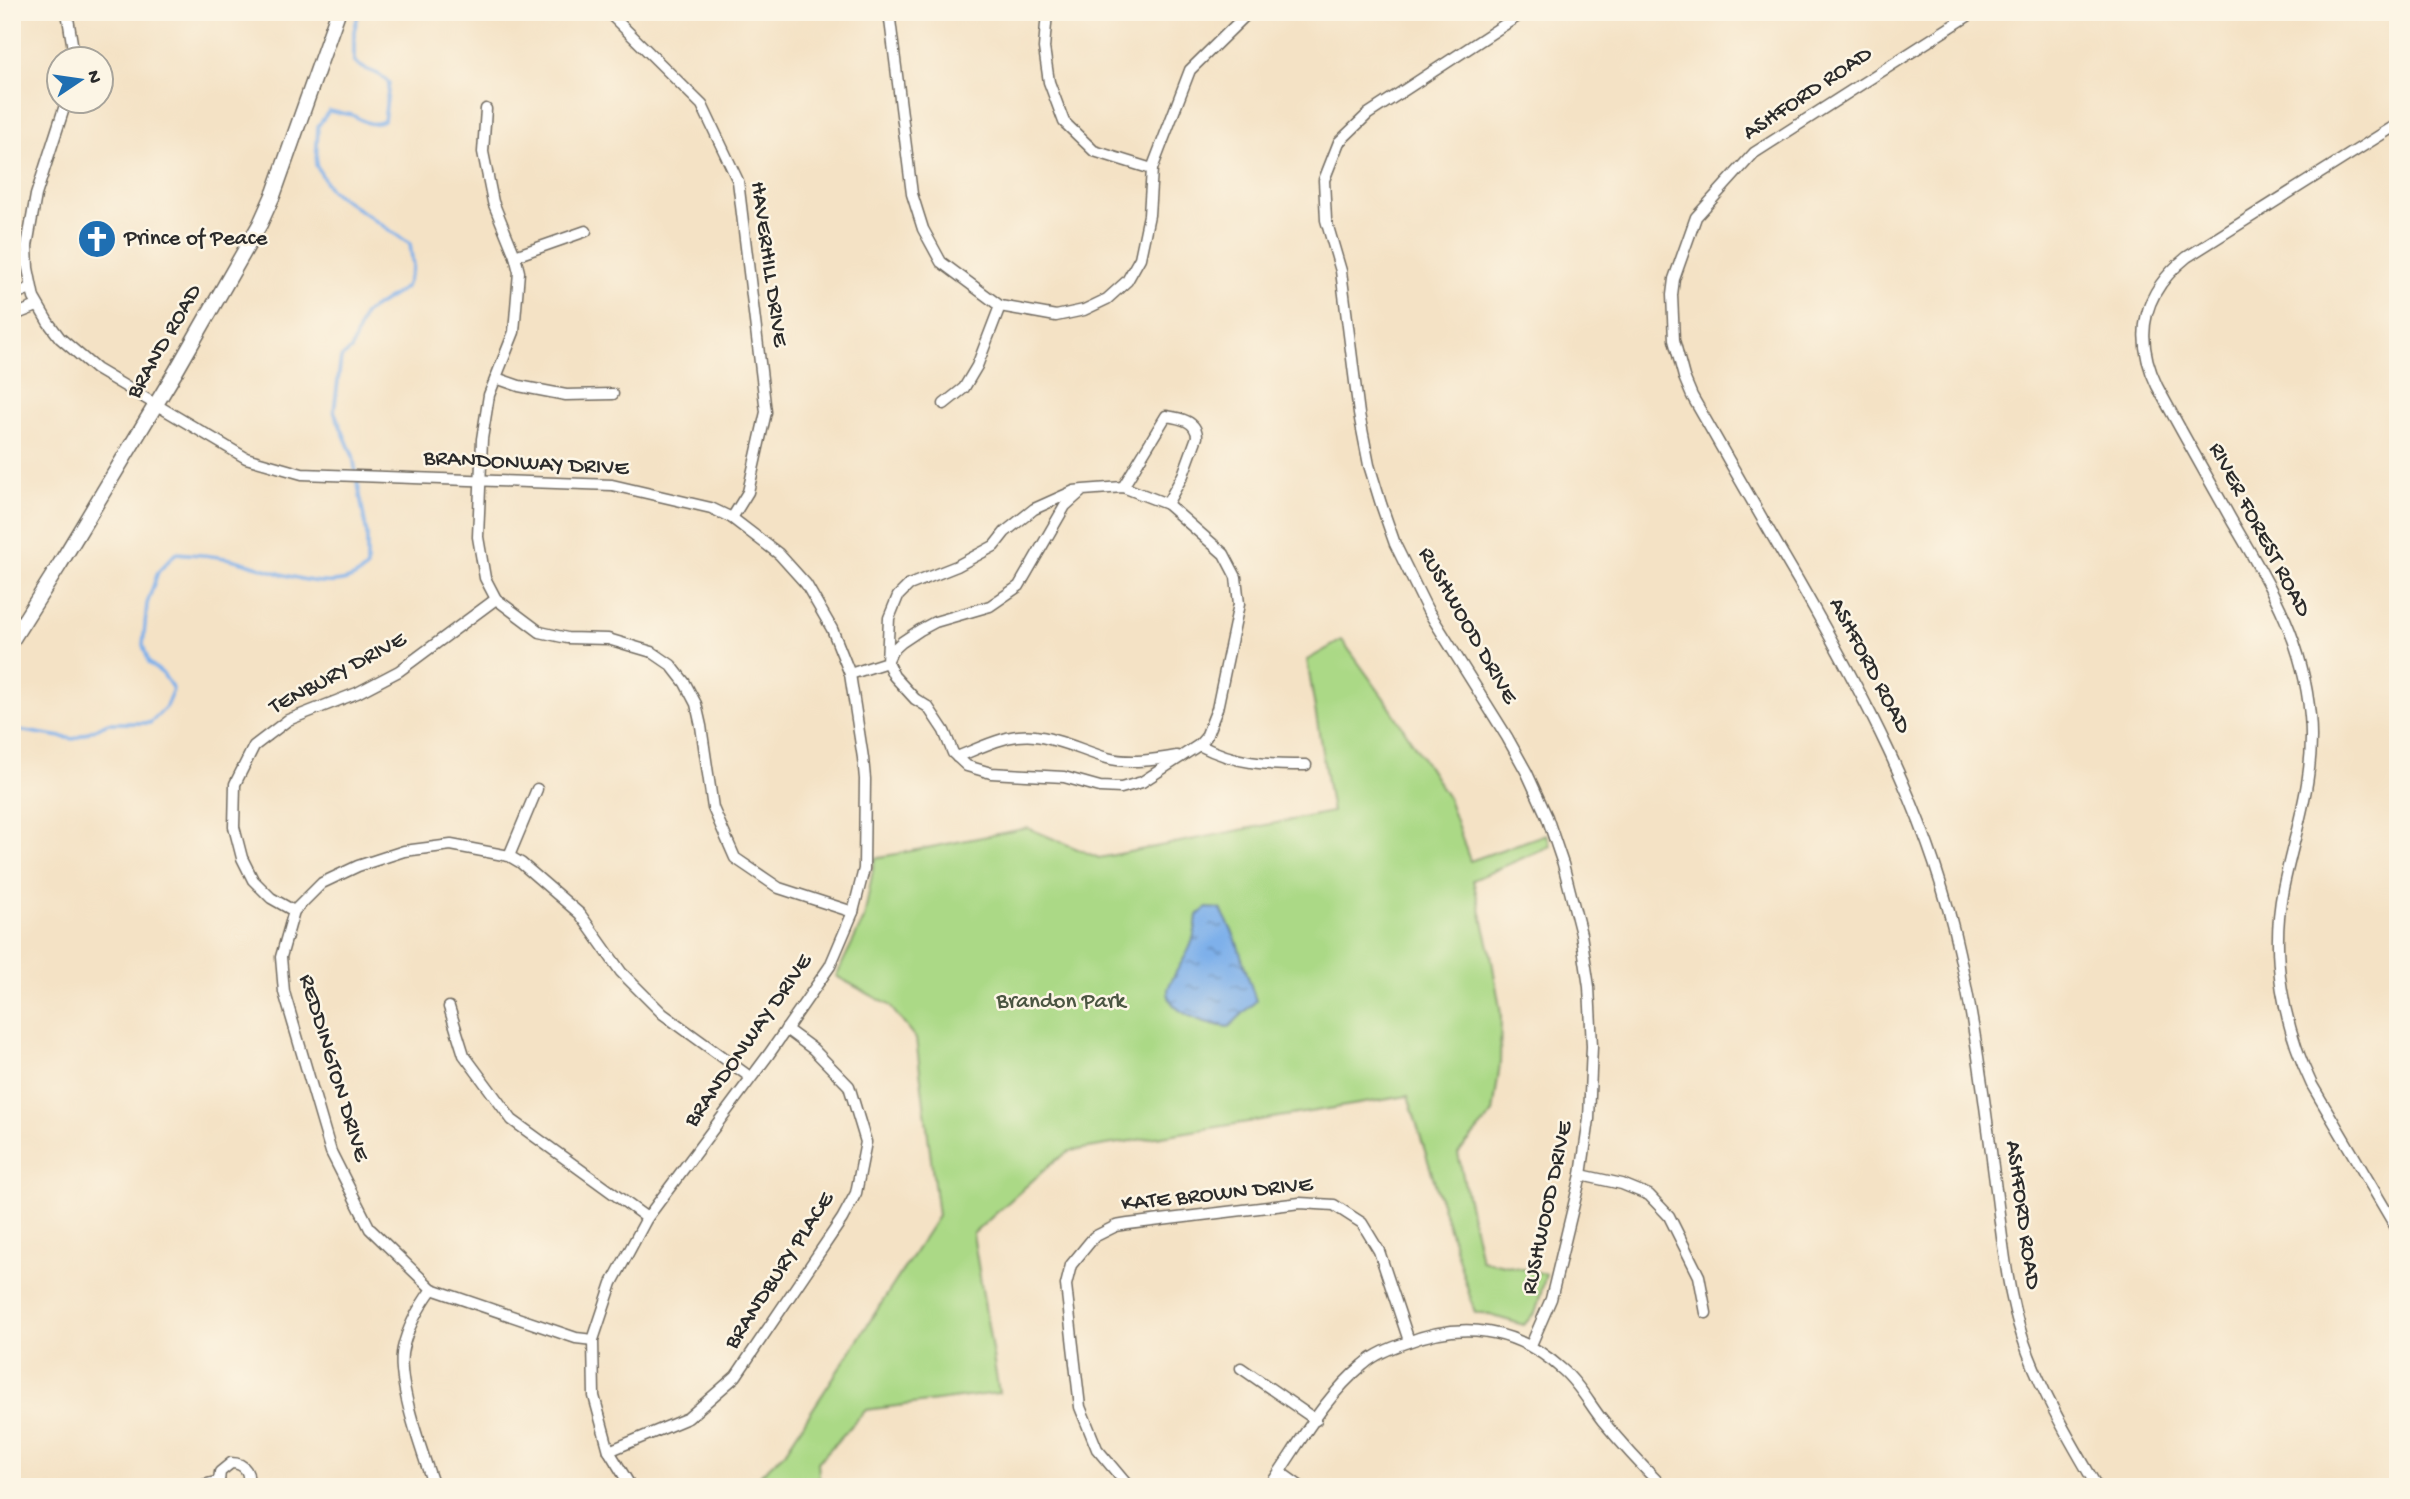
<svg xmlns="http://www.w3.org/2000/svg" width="2410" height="1499" font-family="'Gochi Hand',sans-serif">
<defs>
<pattern id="water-ripples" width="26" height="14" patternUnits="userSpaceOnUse" patternTransform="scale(1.75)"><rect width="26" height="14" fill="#7eb0ea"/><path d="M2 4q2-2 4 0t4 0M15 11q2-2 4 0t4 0" fill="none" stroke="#678fbe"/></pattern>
</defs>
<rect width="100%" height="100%" fill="#fcf5e5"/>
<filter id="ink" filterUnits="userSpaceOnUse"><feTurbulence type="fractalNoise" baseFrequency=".0143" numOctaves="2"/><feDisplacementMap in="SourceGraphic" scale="14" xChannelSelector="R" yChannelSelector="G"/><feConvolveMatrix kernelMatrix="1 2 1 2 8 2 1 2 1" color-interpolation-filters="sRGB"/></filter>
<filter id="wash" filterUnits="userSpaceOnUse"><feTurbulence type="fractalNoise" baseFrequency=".00686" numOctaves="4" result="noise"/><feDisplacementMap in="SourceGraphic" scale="28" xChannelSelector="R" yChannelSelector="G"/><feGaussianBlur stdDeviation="1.57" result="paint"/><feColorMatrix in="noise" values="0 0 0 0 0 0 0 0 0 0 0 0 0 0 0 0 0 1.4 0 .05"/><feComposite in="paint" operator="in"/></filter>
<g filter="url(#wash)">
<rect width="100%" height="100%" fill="#f4e2c5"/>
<polygon fill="#abd986" stroke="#6b8258" stroke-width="2" points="1342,640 1386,701 1448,798 1470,861 1546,834 1550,846 1473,880 1491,955 1501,1014 1500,1064 1493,1113 1458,1153 1481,1260 1546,1274 1536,1311 1524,1325 1483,1313 1475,1313 1408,1096 1070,1151 1052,1163 973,1234 999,1393 866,1410 818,1462 820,1487 747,1487 785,1452 938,1216 916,1039 889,1005 836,976 864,919 875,858 1028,828 1099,858 1332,812 1307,660"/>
<path fill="url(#water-ripples)" stroke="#546e8a" stroke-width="2" d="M1207,908L1221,909L1235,937L1256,1001L1229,1027C1211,1025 1167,1014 1168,990C1169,981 1186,957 1190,947C1195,937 1196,926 1197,915Z"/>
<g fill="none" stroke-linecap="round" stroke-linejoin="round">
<path stroke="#7eb0ea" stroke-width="3.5" d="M12,729L74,739L108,723H150L166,707L173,689L163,674L149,663L143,645L147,604L158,572L176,553C196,555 216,555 235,560C272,569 337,601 367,567V535L353,456L334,411L341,358L351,350L364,314L406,287L413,266L410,244L330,190L316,165L318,126L329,111C337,113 345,113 352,115C365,121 369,127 384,121L389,83C378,69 366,74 354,61V31L359,12"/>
</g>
</g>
<g filter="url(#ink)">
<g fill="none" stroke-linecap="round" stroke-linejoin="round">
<defs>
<g id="minor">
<polyline points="67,12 73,49 73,60"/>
<polyline points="608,12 702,105 738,181 766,412 748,492 732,518"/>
<polyline points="889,12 912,194 923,229 941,262 1000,306 1056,316 1084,310 1107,299 1127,281 1140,258 1149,215 1152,169 1190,70 1249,12"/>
<polyline points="1047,12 1044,48 1049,82 1064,122 1094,151 1152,169"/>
<polyline points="1524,12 1368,114 1339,142 1324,180 1326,220 1341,271 1359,414 1369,465 1381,504 1395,544 1427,609 1507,737 1527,773 1547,817 1563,864 1581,934 1589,987 1592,1046 1589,1119 1581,1175 1551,1299 1531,1345"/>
<path d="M1974,12L1754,153L1696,217L1674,279L1672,295L1674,340L1684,377L1692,396C1727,457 1762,519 1798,580C1862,692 1923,805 1954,931C1974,1013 1984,1098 1995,1182C2002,1234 2006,1289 2023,1339C2041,1392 2069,1439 2097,1487"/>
<polyline points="66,102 36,195 27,246 28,268 34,298 48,322 60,338 96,369 246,458 302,474 612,485 711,508 732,518 779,554 806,584 832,629 850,674 863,758 865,779 864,869 853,912 830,966 769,1054 647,1218 612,1283 593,1340 594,1396 609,1451 631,1487"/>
<polyline points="486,109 483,152 493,202 515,256 519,272 514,332 489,395 482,439 478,537 485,578 496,599 540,632 567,638 608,639 652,652 671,665 685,683 696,704 701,726 713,808 735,858 779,888 853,912"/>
<path d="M2398,124L2187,257C2143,292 2133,336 2157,386C2181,431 2207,476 2232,521C2270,586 2303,638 2310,716C2316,776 2295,831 2283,889C2270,955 2283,1025 2312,1085L2398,1231"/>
<polyline points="515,256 586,231"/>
<polyline points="12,295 31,288"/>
<polyline points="12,316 37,306"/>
<polyline points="496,378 519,386 566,395 613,394"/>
<polyline points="944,404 964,388 977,366 1000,306"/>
<path d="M1123,487L1166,416C1180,418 1197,421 1197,437L1183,475L1167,504"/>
<polyline points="850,674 887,662 892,651 902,642 920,630 935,622 990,606 1019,586 1065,506 1083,490 1123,487 1167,504 1224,554 1236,577 1239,604 1217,709 1206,737 1199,745 1142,782 1121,788 1100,787 1064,777 991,773 967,766 953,753 944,731 928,707 915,699 894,676 887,662 889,618 898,596 909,585 957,566 994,546 1005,532 1034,509 1074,491 1083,490"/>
<path d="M1199,745C1236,764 1265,765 1306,765"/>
<path d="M957,757C982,747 1007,733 1035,736C1060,739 1083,751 1107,758C1129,764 1155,760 1177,756"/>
<polyline points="509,856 537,789"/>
<polyline points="294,911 271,898 253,880 242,858 234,827 235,784 254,746 288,720 357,693 399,671 496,599"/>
<polyline points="449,1007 464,1055 512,1120 647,1218"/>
<polyline points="1581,1175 1622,1184 1649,1195 1669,1216 1699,1276 1706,1313"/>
<path d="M432,1289C419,1307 408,1326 403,1348C395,1380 423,1454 434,1487"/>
<polyline points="593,1340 576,1338 432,1289 370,1229 331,1152 284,992 281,957 294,911 322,883 358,866 404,851 451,845 509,856 521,863 580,914 621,972 663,1014 750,1077"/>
<polyline points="1241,1368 1316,1420"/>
<polyline points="609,1451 688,1418 736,1376 842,1219 856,1193 866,1142 849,1086 813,1049 786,1029"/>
<polyline points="1280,1472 1301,1487"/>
<polyline points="196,1487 219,1481"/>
<path d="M221,1487L219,1481L220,1472L231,1463C245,1463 252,1474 246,1487"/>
<polyline points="1129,1487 1097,1449 1080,1407 1066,1285 1071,1265 1094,1237 1116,1226 1128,1224 1300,1203 1334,1205 1362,1223 1379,1251 1409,1341"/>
<path d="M1269,1487C1298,1446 1324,1397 1363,1365C1375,1354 1391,1348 1405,1343C1463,1320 1517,1328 1563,1370C1579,1384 1589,1403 1602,1420C1621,1443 1642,1466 1663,1487"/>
</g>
<polyline id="major" points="12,640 60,564 176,371 260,224 274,193 338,12"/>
</defs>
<use href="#minor" stroke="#716b61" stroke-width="13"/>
<use href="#major" stroke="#716b61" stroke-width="17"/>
<use href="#minor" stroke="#fff" stroke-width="10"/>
<use href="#major" stroke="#fff" stroke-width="14"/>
</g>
</g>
<defs>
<symbol id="church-disc" viewBox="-11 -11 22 22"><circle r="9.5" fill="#1f6fb2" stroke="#fcf5e5"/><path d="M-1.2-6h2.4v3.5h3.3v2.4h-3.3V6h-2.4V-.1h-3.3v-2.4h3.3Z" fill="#fff"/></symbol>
</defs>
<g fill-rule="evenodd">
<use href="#church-disc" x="75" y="217" width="44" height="44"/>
</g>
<g text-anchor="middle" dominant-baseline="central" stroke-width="5" stroke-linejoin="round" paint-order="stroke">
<g font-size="23" fill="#2b2b2b" stroke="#fcf5e5">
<text transform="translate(1808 94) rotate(-34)">ASHFORD ROAD</text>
<text transform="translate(768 264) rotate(82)">HAVERHILL DRIVE</text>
<text transform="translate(165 342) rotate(-60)">BRAND ROAD</text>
<text transform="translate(526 464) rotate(3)">BRANDONWAY DRIVE</text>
<text transform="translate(2259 530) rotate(62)">RIVER FOREST ROAD</text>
<text transform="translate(1467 626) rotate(60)">RUSHWOOD DRIVE</text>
<text transform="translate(1869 666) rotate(62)">ASHFORD ROAD</text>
<text transform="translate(338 674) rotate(-28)">TENBURY DRIVE</text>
<text transform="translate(749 1041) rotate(-55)">BRANDONWAY DRIVE</text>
<text transform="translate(333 1068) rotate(73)">REDDINGTON DRIVE</text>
<text transform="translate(1217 1195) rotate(-6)">KATE BROWN DRIVE</text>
<text transform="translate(1548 1208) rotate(-78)">RUSHWOOD DRIVE</text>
<text transform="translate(2022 1215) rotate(82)">ASHFORD ROAD</text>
<text transform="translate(780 1271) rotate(-57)">BRANDBURY PLACE</text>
</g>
<g font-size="23" fill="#2b2b2b" stroke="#fcf5e5" text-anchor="start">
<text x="124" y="239">Prince of Peace</text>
</g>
<g font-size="23" fill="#4b5642" stroke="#fcf5e5">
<text x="1061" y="1002">Brandon Park</text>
</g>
</g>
<rect width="2410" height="1499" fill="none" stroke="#fcf5e5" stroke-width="42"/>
<g transform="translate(80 80) rotate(77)"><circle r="33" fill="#fcf5e5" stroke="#a8a49b" stroke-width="2"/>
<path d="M0-5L12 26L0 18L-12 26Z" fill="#1f6fb2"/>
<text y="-10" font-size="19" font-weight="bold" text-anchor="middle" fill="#2b2b2b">N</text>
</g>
</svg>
